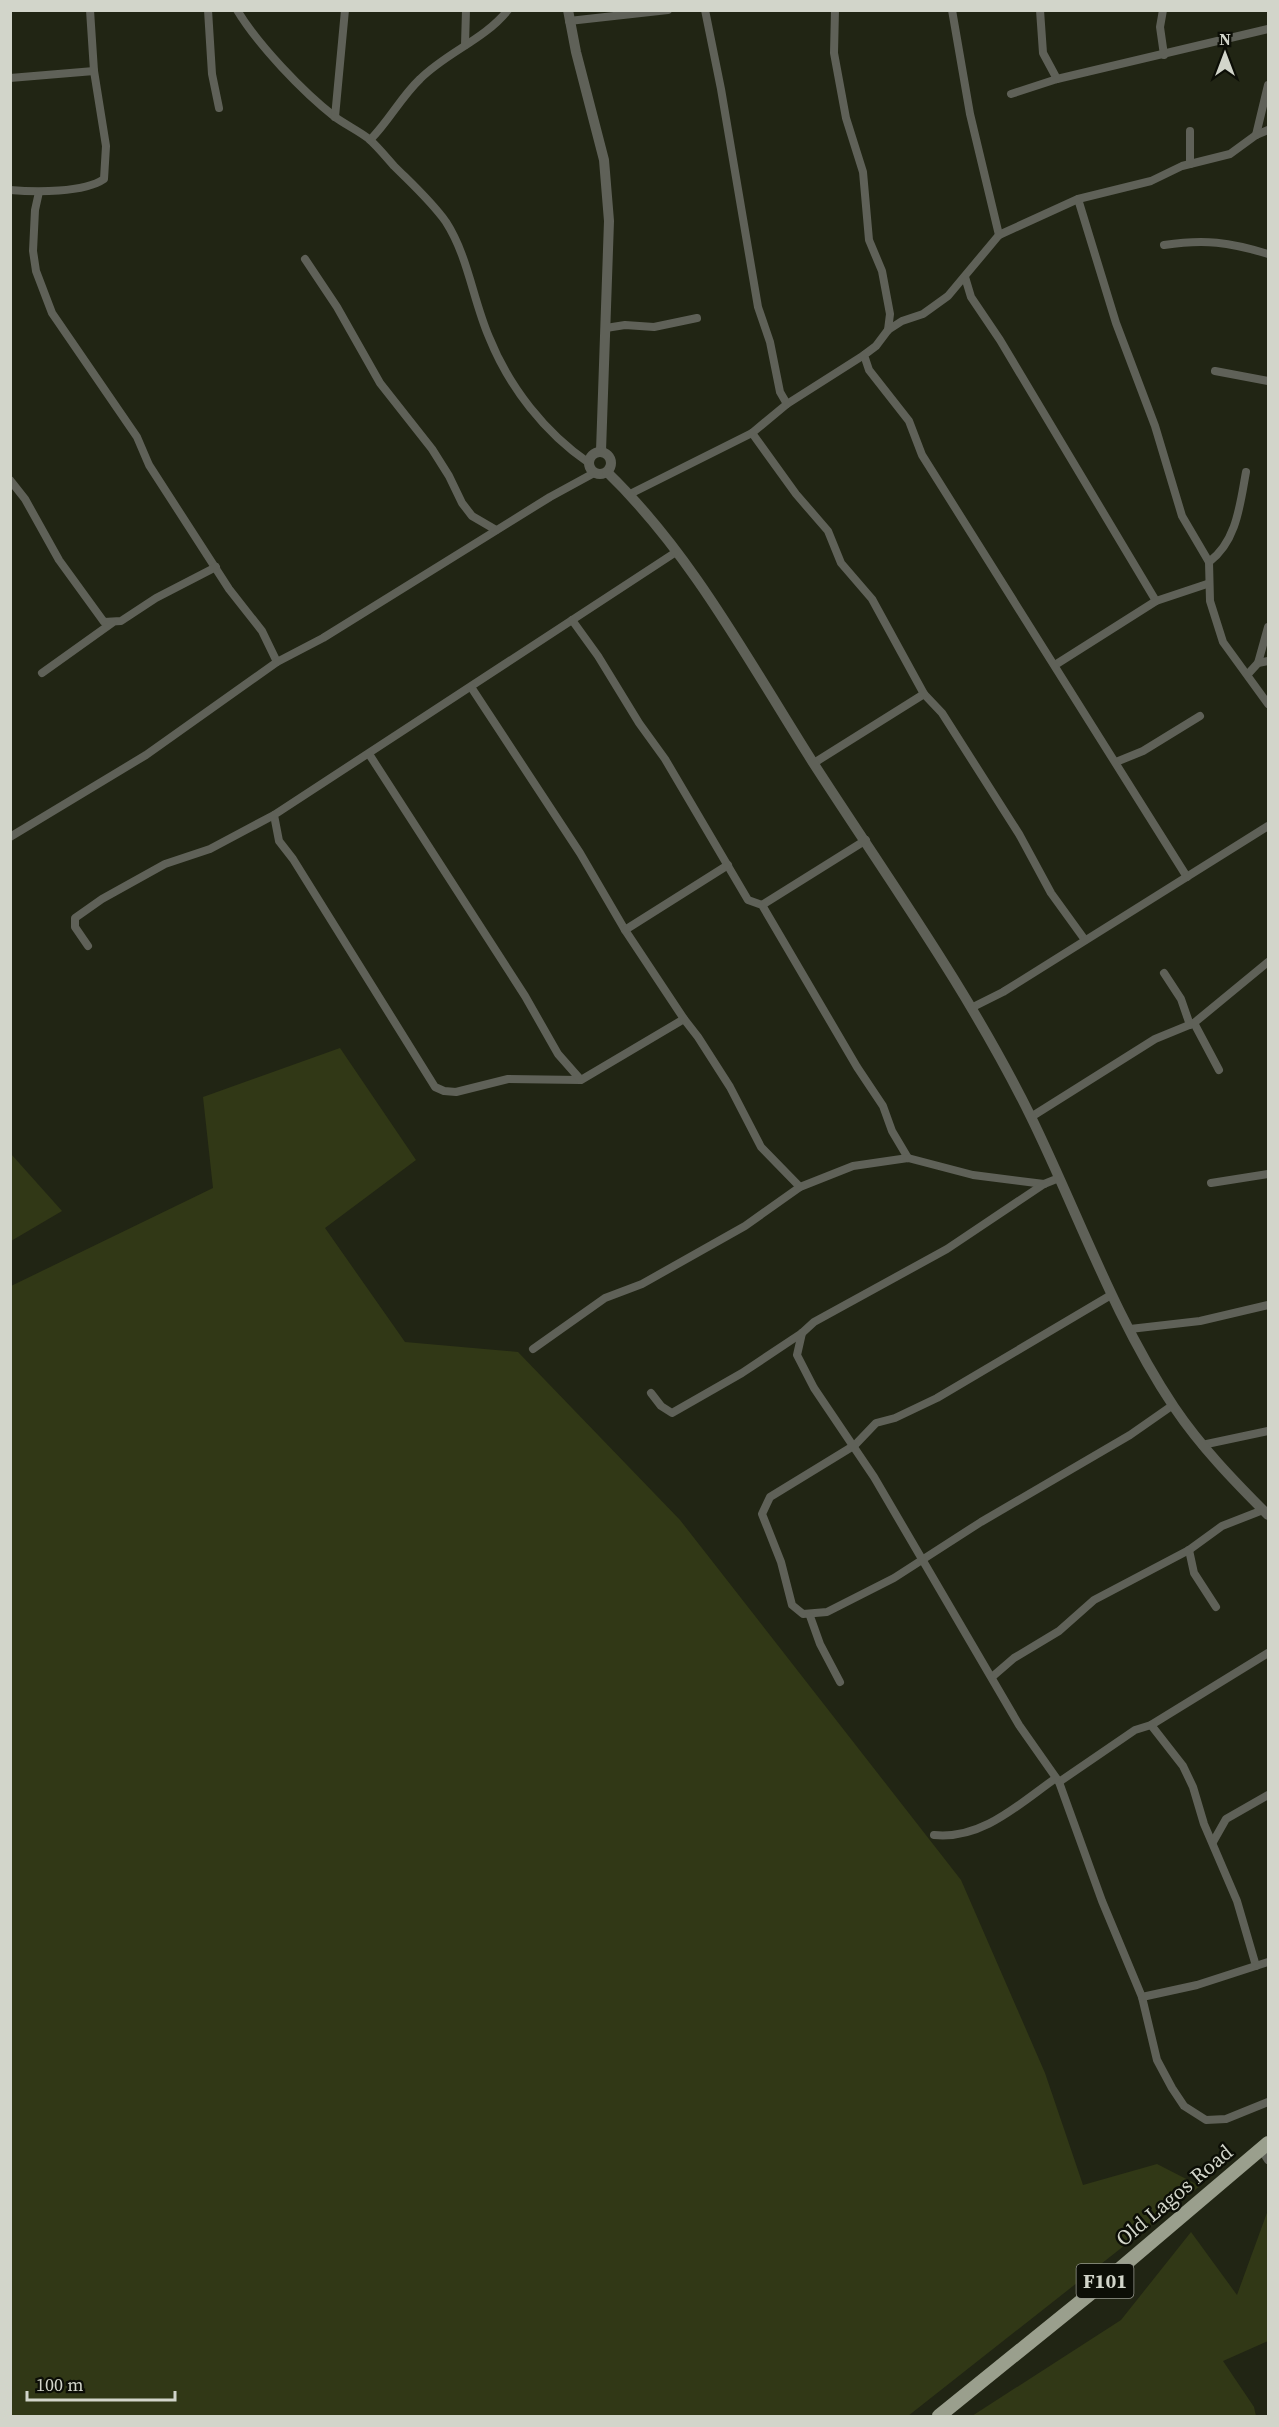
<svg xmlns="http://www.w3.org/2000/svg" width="1279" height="2427" font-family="'Source Serif 4',serif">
<rect width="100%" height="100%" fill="#212514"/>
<g fill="#313816">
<polygon points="340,1048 416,1160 325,1228 405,1342 518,1352 680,1520 961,1880 1045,2073 1083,2185 1157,2164 1200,2186 908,2416 11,2416 11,1286 213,1188 203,1097"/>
<polygon points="11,1154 62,1211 11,1241 10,1241"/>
<polygon points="1268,2210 1268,2341 1223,2361 1254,2407 1256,2416 972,2416 1121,2320 1191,2232 1237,2295"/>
</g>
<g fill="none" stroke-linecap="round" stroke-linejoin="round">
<g stroke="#5f6158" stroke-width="8">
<polyline points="208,10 212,74 219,108"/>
<path d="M237,10C258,45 303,92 335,117C346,125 359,131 369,139C378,147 386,157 394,166C412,184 431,201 446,222C468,256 473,300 489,337C509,387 545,433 589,463"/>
<polyline points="835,10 834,53 846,118 863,172 869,240 882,271 890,314 888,330"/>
<polyline points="952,10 970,114 999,235"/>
<polyline points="1040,10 1043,53 1057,79"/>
<polyline points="1163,10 1160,27 1164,55"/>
<polyline points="569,21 668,10"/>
<polyline points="465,45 466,10"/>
<polyline points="10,78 94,71"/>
<polyline points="1011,94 1057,79 1268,29"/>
<polyline points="335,117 345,10"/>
<polyline points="1190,131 1190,164"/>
<polyline points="1256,135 1268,85"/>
<path d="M370,140C389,121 401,97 420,79C447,52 484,40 508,10"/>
<path d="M10,190C35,192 84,193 104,179L106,146L94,71L90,10"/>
<polyline points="39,192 35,210 33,251 36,271 52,313 137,437 149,465 229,589 262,631 277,662 323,638 550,497 594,473"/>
<polyline points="1078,199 1116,323 1155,426 1182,516 1209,562 1210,601 1223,642 1268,704"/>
<path d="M1164,245C1205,239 1229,242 1268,254"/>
<polyline points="305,259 337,307 380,383 432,449 449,476 462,503 472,516 496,530"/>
<polyline points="965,277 971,297 1000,340 1156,601"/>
<polyline points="606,328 625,325 654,327 697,318"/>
<polyline points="1215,371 1268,381"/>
<polyline points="787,404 864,355"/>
<polyline points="752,433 796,494 828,531 841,563 872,599 924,694 942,713 1019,834 1051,893 1085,940"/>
<polyline points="10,480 25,499 59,560 104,622 121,621 156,598 216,567"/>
<polyline points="630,494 752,433 787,404 780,392 770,342 758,307 721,89 705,10"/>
<polyline points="676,552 274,815 279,841 293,859 435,1087 444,1091 456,1092 508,1079 581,1080 684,1019"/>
<path d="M1209,562C1237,541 1240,504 1246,472"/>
<polyline points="572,620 598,656 639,723 665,759 748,900 762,905 857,1067 883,1106 892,1131 908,1158"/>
<polyline points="1258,663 1268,627"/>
<polyline points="1055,665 1156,601 1207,584"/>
<polyline points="42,673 112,623"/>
<polyline points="1248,674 1258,663 1268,661"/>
<polyline points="471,687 580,853 625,930 684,1019 698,1037 730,1087 761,1147 800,1187"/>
<polyline points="369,754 525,996 558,1054 580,1079"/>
<polyline points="1116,762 1143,751 1200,716"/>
<polyline points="814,763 924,694"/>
<polyline points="10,837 146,755 277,662"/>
<polyline points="1187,877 922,455 909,421 869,370 864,355 876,346 888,330 902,321 923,314 948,296 999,235 1078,199 1151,181 1182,166 1230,154 1256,135 1268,130"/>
<polyline points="762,905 866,840"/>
<polyline points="625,930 728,865"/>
<polyline points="88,946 75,927 75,918 102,899 165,864 210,849 274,815"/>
<polyline points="1164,973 1181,999 1190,1025"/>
<polyline points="973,1007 1003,992 1268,826"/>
<polyline points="1194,1023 1219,1070"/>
<polyline points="1031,1117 1155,1039 1194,1023 1268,962"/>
<polyline points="1211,1183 1268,1174"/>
<polyline points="1111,1295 937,1398 895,1418 876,1423 855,1445 770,1497 762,1514 781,1562 792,1605 803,1614 827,1612 894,1578 981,1522 1130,1435 1173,1405"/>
<polyline points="1130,1329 1200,1321 1268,1305"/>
<polyline points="802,1333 797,1355 814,1388 874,1477 1019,1725 1059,1782 1102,1901 1142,1997 1157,2060 1172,2088 1184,2106 1206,2120 1226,2119 1268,2102"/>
<polyline points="533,1349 605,1298 642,1284 745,1226 800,1187 853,1166 908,1158 973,1175 1044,1184"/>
<polyline points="651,1393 661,1406 672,1413 742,1373 802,1333 814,1322 947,1249 1044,1184 1059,1178"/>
<polyline points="1202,1445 1268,1431"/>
<polyline points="1189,1550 1194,1573 1216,1607"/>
<polyline points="810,1616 820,1644 840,1682"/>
<polyline points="992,1677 1014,1658 1059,1631 1094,1600 1189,1550 1222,1526 1263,1510"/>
<polyline points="1151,1725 1183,1766 1193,1787 1204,1824 1237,1901 1256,1966"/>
<polyline points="1059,1782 1135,1730 1151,1725 1268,1653"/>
<path d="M934,1835C982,1840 1019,1804 1056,1778"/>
<polyline points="1213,1842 1226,1819 1268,1795"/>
<polyline points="1142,1997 1197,1985 1268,1962"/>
<polyline points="1261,2149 1268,2160"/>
</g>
<g stroke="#5f6158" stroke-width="10">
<polyline points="568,10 576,52 604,160 609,221 601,451"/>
<circle cx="600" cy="463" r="11"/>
<path d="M607,472C692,554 749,662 812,761C888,879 969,991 1031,1117C1078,1213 1114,1317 1174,1407C1201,1447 1234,1481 1268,1515"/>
</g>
<polyline stroke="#9a9f8d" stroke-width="14" points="939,2416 1096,2289 1268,2143"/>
</g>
<g text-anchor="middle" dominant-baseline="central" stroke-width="5" stroke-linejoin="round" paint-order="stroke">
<rect fill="#0c0e06" stroke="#97998f" stroke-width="1.5" x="1076.5" y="2264" width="57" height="34" rx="4.5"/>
<g font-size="20" font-weight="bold" fill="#d2d5ca">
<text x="1105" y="2281">F101</text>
</g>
<g font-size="21" fill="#d2d5ca" stroke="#0c0e06">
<text transform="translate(1174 2195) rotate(-40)">Old Lagos Road</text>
</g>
</g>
<rect width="1279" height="2427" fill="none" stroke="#d2d5ca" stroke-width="24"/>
<g transform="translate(1225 54)" stroke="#0c0e06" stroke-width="4.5" paint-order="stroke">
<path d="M0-4.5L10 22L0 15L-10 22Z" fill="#d2d5ca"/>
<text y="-9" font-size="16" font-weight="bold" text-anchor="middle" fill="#d2d5ca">N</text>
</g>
<path d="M27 2391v9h148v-9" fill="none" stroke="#d2d5ca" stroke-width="3"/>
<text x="36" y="2391" font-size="18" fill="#d2d5ca" stroke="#0c0e06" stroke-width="4.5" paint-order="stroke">100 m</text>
</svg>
